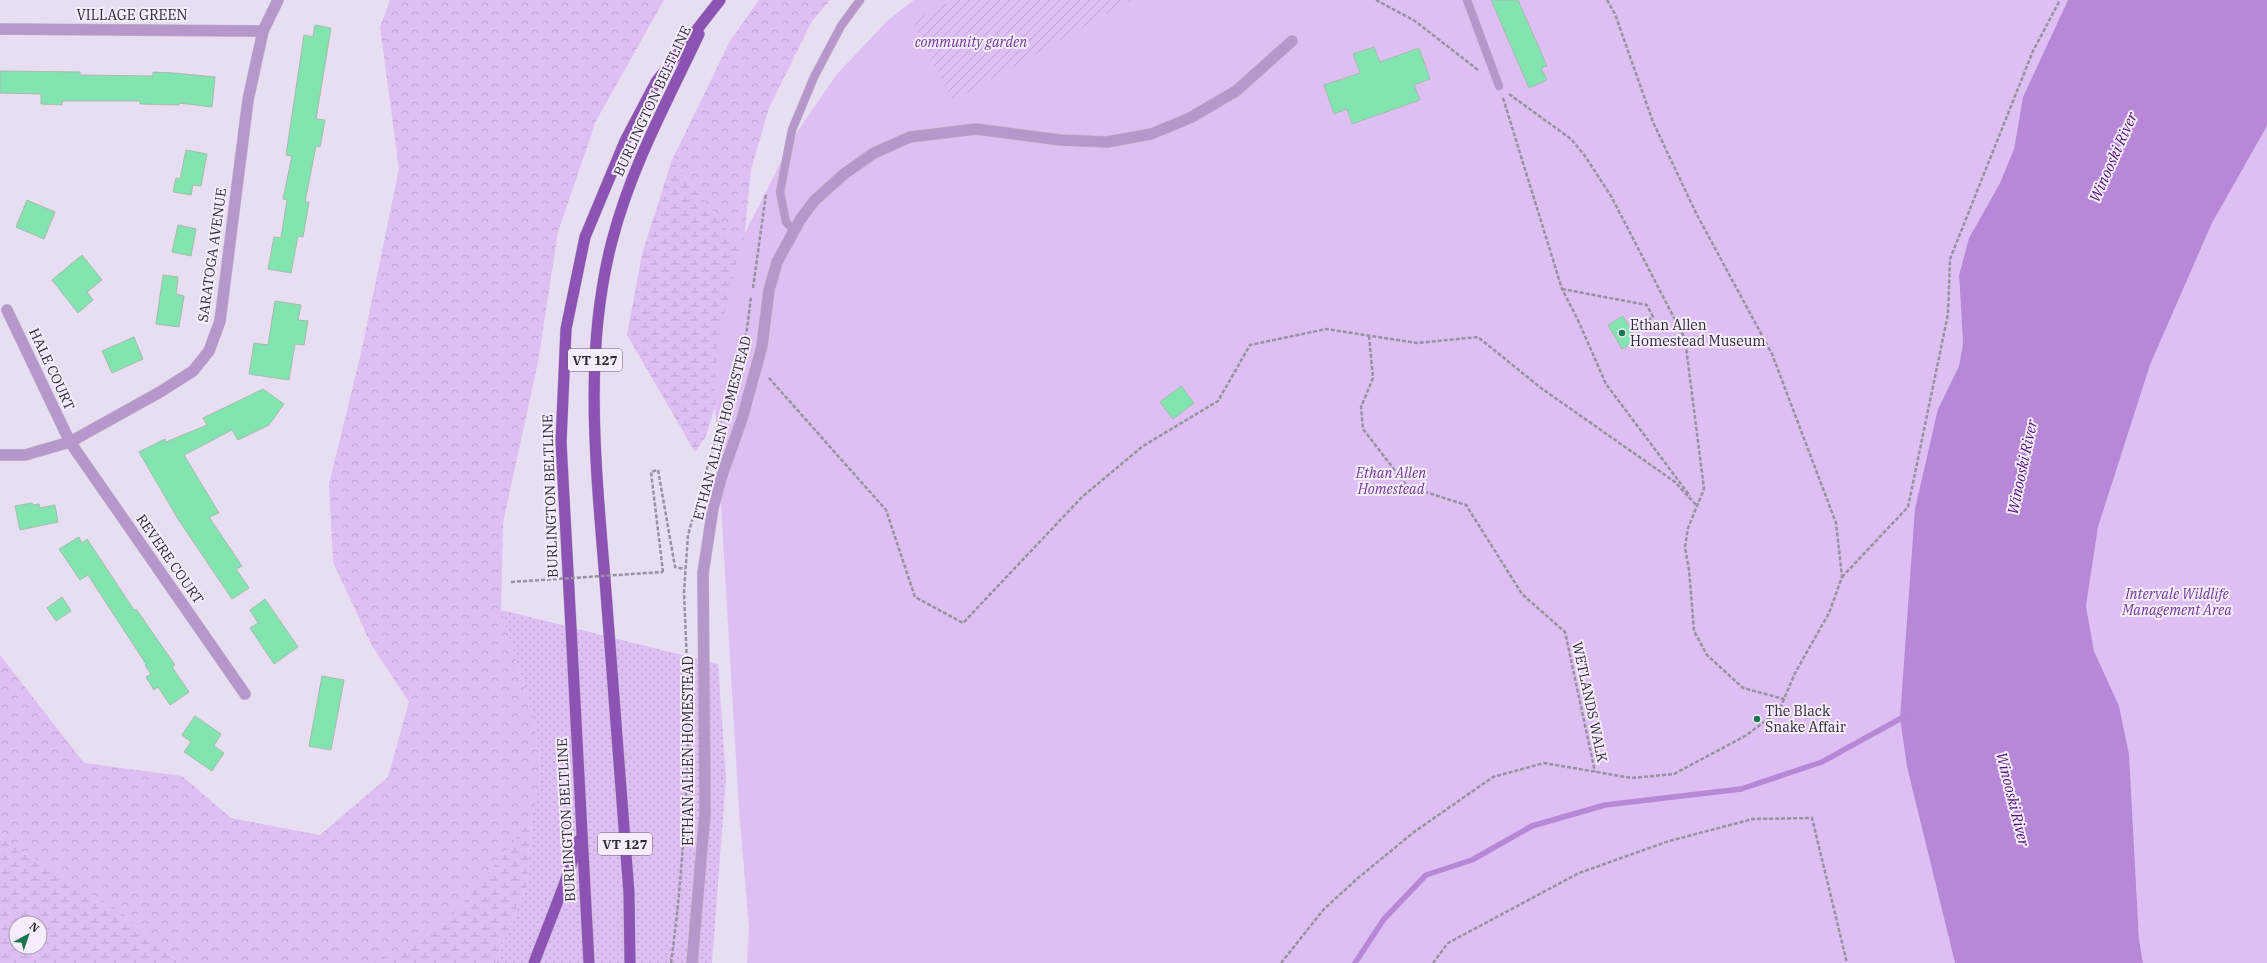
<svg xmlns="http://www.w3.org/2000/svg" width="2267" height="963" font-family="'IBM Plex Serif',serif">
<defs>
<pattern id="grass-dots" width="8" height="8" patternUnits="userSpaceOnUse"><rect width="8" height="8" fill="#ddbff4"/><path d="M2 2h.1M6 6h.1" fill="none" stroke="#bea4d2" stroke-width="1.8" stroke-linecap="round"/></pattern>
<pattern id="forest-crowns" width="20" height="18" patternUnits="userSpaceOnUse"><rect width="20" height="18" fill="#ddbff4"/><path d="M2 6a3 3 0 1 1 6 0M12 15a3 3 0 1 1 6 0" fill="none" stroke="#bea4d2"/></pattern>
<pattern id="wetland-marsh" width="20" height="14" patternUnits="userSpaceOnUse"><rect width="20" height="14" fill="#ddbff4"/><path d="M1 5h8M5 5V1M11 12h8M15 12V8" fill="none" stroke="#bea4d2"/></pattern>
<pattern id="garden-furrows" width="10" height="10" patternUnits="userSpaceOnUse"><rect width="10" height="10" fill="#ddbff4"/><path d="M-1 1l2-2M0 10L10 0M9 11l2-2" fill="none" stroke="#bea4d2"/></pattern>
</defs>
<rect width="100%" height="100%" fill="#e8def1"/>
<polygon fill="url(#grass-dots)" points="501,610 718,664 726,778 712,963 495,963 527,885 532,819 541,772 534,720"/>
<g fill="url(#forest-crowns)">
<polygon points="390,0 664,0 596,121 558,232 538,362 503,523 501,610 534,720 541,772 532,819 455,913 407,950 374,963 179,963 120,911 0,838 0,655 84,763 182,776 231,818 320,835 388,777 409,702 372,646 333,562 329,484 361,353 399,169 380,27"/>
<polygon points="759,0 830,0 812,21 769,108 751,170 743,250 672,160 730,41"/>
</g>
<g fill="url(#wetland-marsh)" fill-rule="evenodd">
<polygon points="672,160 743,250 729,358 706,436 695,452 627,335 642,254"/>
<polygon points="532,819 527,885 495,963 374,963 407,950 455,913"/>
<path d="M0,838L120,911L179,963H0ZM16,923H40V947H16Z"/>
</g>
<g fill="#ddbff4">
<polygon points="914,0 2068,0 2023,97 2014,149 2000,183 1969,238 1959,275 1963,343 1959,366 1938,409 1900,718 1907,767 1955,963 747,963 749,927 739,810 714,387 718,339 744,235 793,138 837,74 888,20"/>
<polygon points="2267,126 2267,963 2143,963 2139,939 2129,754 2119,706 2094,651 2086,606 2098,527 2150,365 2212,223"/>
</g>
<polygon fill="url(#garden-furrows)" points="953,0 1131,0 953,101 912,22"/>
<polygon fill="#b688d7" points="2068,0 2267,0 2267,126 2212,223 2150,365 2098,527 2086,606 2094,651 2119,706 2129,754 2139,939 2143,963 1955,963 1907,767 1900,718 1915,509 1938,409 1959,366 1963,343 1959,275 1969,238 2000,183 2014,149 2023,97"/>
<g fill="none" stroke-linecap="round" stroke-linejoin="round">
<polyline stroke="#b688d7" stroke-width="5.5" points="1355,963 1384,919 1426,875 1472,860 1532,826 1605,805 1741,789 1822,762 1907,715"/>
</g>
<g fill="#82e5b0" stroke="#a7baae">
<polygon points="1491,0 1518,0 1547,66 1541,68 1547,80 1529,88"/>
<polygon points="315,25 331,28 316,119 325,120 320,147 316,146 305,202 309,202 303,237 298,236 291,273 268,269 274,237 281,238 287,200 283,199 292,156 286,155 304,35 313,37"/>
<polygon points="1374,47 1380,62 1419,48 1430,79 1414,85 1420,100 1352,124 1347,109 1334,114 1324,85 1360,73 1353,54"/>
<polygon points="0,71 80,72 80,75 153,76 153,72 174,73 215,77 212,107 179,103 179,105 140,104 140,101 62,101 62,105 41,104 41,94 0,93"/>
<polygon points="186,150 207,154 201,186 193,185 191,195 173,192 176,178 180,179"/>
<polygon points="27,200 55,212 44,239 16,227"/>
<polygon points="178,225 196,229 191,256 172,252"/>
<polygon points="82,255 102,280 87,292 93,300 78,313 52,280"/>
<polygon points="163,275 178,277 176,294 184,296 179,327 156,324"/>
<polygon points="275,301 301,305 298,320 308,321 304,345 295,344 289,380 249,374 254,343 268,345"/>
<polygon points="1623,316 1637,340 1622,349 1608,325"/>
<polygon points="134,337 143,359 112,373 102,351"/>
<polygon points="1181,386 1194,403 1173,419 1160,402"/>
<polygon points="263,389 284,404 269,425 238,440 232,430 184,455 219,513 209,517 242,566 236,569 249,588 232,599 178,519 139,452 165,439 166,442 207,425 203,418"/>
<polygon points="32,503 33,505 39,504 40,508 55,505 58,522 20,530 15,506"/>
<polygon points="79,537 82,543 87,539 134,610 136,609 175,665 172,667 189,692 170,705 158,687 154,690 146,677 151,674 145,665 146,664 88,575 80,580 59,549"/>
<polygon points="62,597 71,611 56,621 47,608"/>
<polygon points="265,599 298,647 274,664 250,628 258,623 250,610"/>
<polygon points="322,676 344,680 331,750 309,746"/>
<polygon points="195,716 221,734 214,746 224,753 212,771 184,752 191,742 182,735"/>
</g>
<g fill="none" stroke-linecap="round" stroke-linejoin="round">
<defs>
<g id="service">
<polyline points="1467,0 1499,86"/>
<polyline points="794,230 786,222 780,192 792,130 814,77 841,26 860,0"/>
</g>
<g id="minor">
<polyline points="0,29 263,31"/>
<polyline points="7,310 70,442 245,694"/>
<polyline points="0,455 25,455 70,442 160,392 193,371 209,351 220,321 248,100 263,31 278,0"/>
<polyline points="692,963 705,813 703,573 713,508 721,478 742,419 762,346 769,290 777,262 800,220 814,201 844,174 874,153 910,137 976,129 1060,140 1107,142 1151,134 1190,118 1236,91 1292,41"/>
</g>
<g id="primary">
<path d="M534,963C549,922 567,882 579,840"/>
<polyline points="589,963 561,442 566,329 585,237 625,141 656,82 720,0"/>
<path d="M630,963L629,893C621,789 613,684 605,580C596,467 583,352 612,241C631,167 667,102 699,34"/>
</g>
</defs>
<use href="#service" stroke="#c3bacb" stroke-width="9"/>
<use href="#minor" stroke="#c3bacb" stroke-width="12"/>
<use href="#primary" stroke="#c3bacb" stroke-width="12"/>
<g stroke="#98919f" stroke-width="2.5" stroke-dasharray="4 2" stroke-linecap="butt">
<polyline points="1376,0 1415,21 1478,70"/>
<polyline points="1509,94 1571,139 1585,156 1611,196 1685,339 1704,489 1688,528 1685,547 1689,570 1694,631 1707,655 1743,688 1784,699"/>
<polyline points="1503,98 1562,289 1578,320 1606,384 1690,496"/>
<polyline points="753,288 766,194"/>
<polyline points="1562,289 1647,305 1653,317 1635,329"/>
<polyline points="1369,336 1373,378 1361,407 1363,429 1407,486 1466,505 1522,594 1565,632 1595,772"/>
<polyline points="769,378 886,510 915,597 963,623 1082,497 1143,446 1218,401 1250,345 1326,329 1417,343 1478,337 1541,388 1675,482 1697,506"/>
<polyline points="663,572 651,472 658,470 675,567 685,569"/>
<polyline points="1842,577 1908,507 1948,314 1950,259 2033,51 2060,0"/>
<polyline points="688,689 684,592 688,535 747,329 751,297"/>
<path d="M671,963C681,889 686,815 688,740"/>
<polyline points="1281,963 1324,909 1358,878 1414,832 1493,777 1544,763 1632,778 1674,774 1745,736 1779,711 1795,673 1829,613 1842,577 1836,523 1772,354 1696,213 1653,122 1615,14 1607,0"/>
<polyline points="1433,963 1448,943 1579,873 1669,841 1753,819 1812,818 1847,963"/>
</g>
<use href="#service" stroke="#b597cc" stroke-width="8"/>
<use href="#minor" stroke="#b597cc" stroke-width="11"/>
<use href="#primary" stroke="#8d53b4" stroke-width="11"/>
<polyline stroke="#98919f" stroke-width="2.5" stroke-dasharray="4 2" stroke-linecap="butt" points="511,582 663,572"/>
</g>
<g fill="#19774e" stroke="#f6ecfe" stroke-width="1.5">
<circle cx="1622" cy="333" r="4"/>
<circle cx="1757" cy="719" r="4"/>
</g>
<g text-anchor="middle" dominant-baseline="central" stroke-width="4" stroke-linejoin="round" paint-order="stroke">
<g fill="#f6ecfe" stroke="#6b656f" stroke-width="1">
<rect x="568" y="349" width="54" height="22" rx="3"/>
<rect x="598" y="833" width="54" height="22" rx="3"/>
</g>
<g font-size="13" font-weight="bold" fill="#2f2b32">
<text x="595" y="360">VT 127</text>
<text x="625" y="844">VT 127</text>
</g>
<g font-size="14" fill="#2f2b32" stroke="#f6ecfe">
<text x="132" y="15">VILLAGE GREEN</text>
<text transform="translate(652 101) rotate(-65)">BURLINGTON BELTLINE</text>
<text transform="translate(212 255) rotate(-82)">SARATOGA AVENUE</text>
<text transform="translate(52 369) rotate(65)">HALE COURT</text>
<text transform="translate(722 428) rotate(-75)">ETHAN ALLEN HOMESTEAD</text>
<text transform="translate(550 496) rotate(-92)">BURLINGTON BELTLINE</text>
<text transform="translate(170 559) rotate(55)">REVERE COURT</text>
<text transform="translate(1590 702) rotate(78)">WETLANDS WALK</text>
<text transform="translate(688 751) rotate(-90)">ETHAN ALLEN HOMESTEAD</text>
<text transform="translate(566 820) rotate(-93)">BURLINGTON BELTLINE</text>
</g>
<g font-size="14" font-style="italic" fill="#713895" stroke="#f6ecfe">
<text x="971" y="42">community garden</text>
<text x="1391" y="473">Ethan Allen<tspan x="1391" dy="16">Homestead</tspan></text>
<text x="2177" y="594">Intervale Wildlife<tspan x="2177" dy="16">Management Area</tspan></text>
</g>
<g font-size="14" fill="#2f2b32" stroke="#f6ecfe" text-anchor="start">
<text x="1630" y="325">Ethan Allen<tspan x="1630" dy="16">Homestead Museum</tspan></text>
<text x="1765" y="711">The Black<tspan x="1765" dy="16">Snake Affair</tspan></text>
</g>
<g font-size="15" font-style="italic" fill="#4d0f6e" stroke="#f6ecfe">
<text transform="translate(2113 157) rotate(-66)">Winooski River</text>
<text transform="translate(2022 467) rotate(-78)">Winooski River</text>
<text transform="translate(2013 799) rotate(76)">Winooski River</text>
</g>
</g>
<g transform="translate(28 935) rotate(40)"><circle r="19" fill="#f6ecfe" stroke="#a69fac"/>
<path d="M0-3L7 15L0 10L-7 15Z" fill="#19774e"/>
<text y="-6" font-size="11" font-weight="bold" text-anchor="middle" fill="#2f2b32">N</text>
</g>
</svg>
